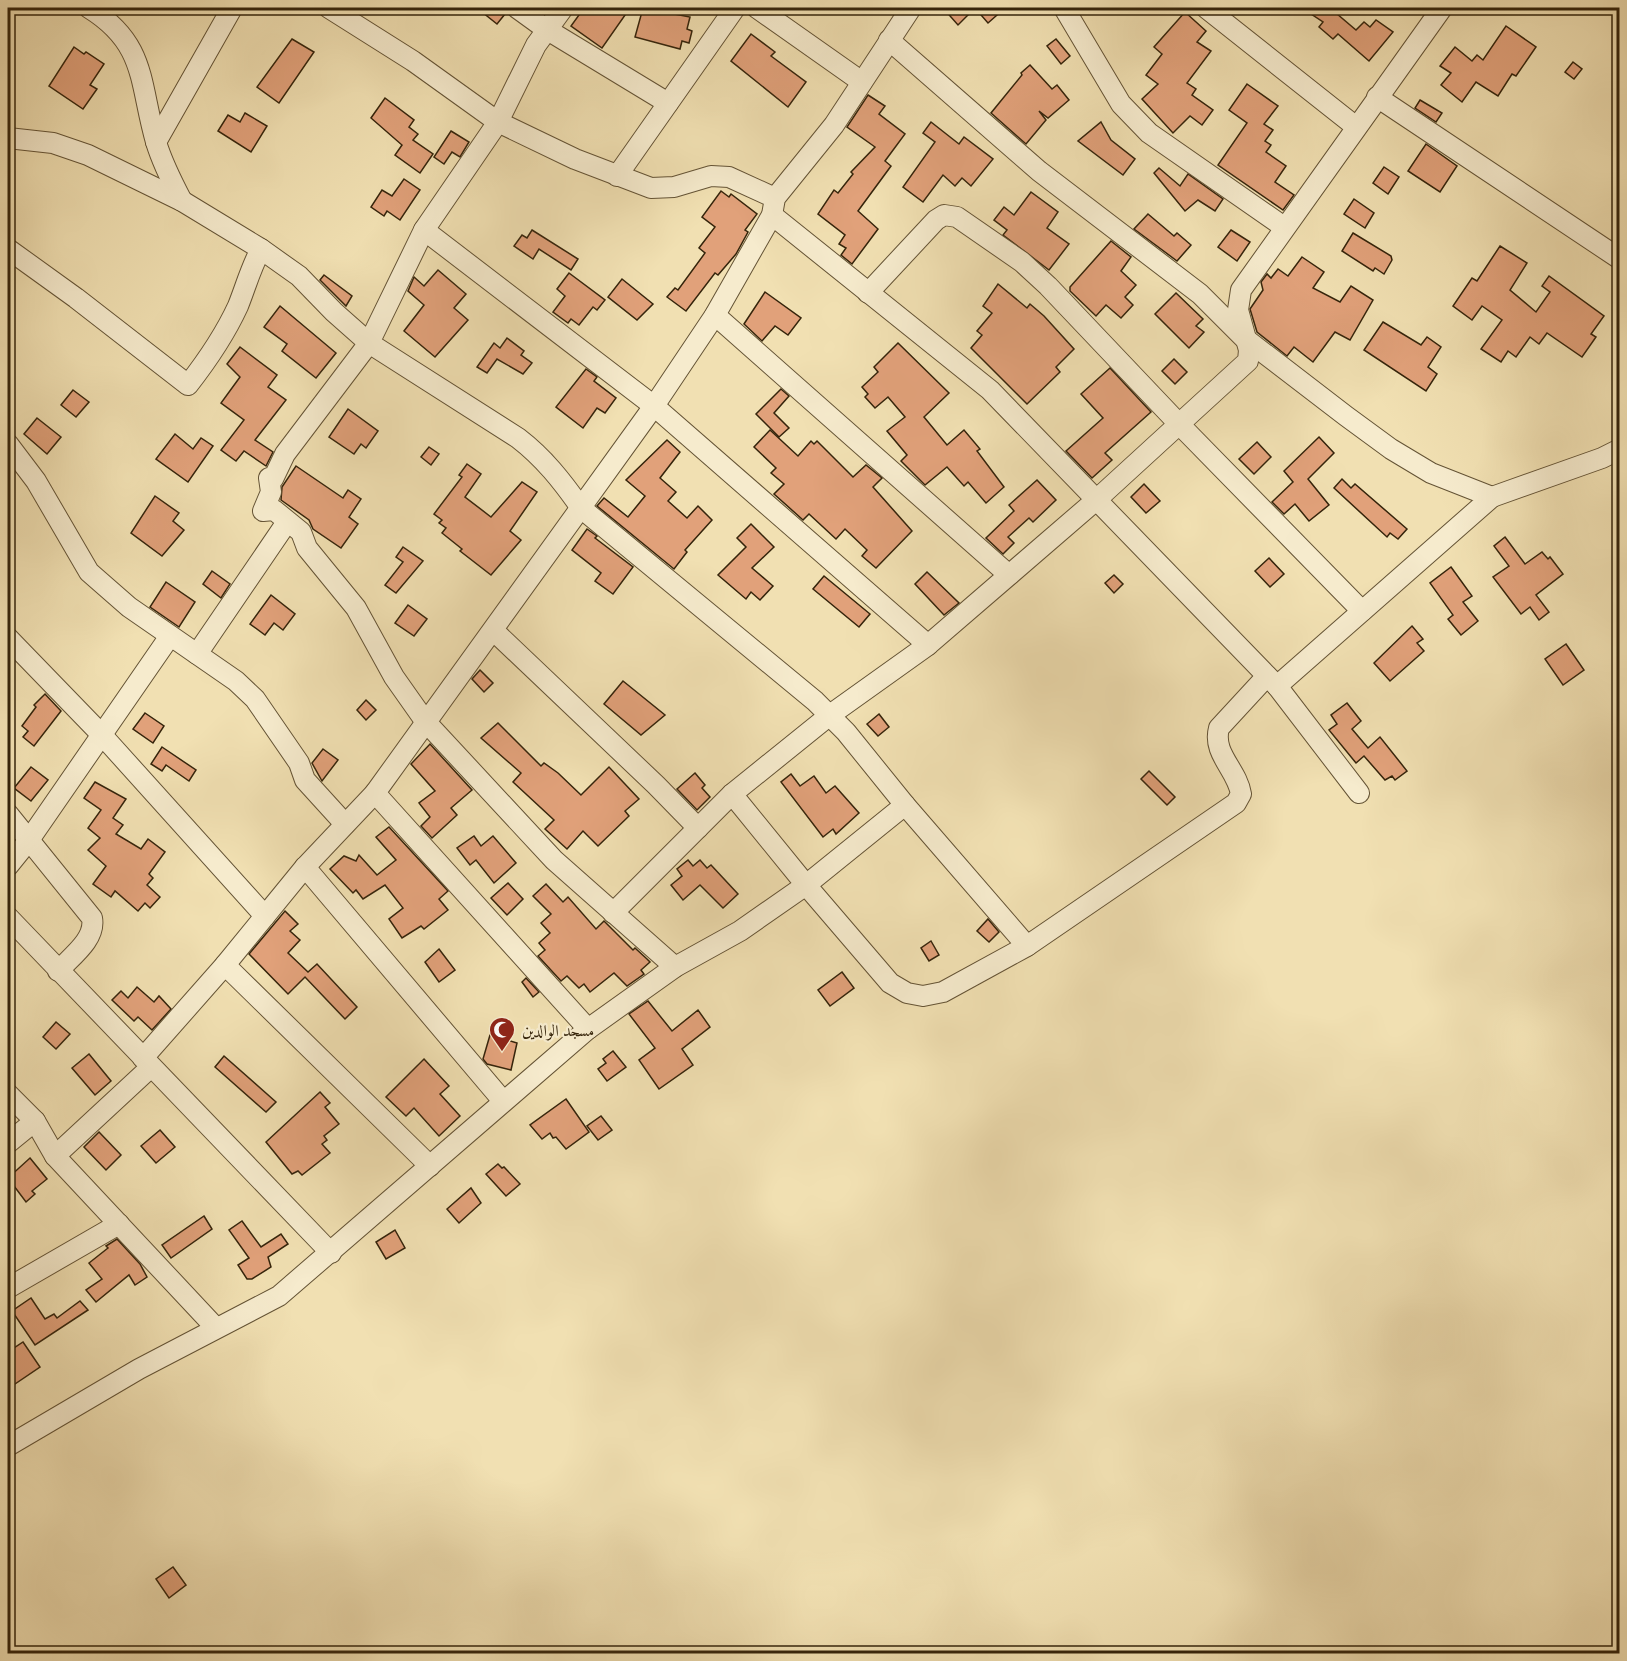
<svg xmlns="http://www.w3.org/2000/svg" width="1627" height="1661" font-family="'Libre Caslon Text',Amiri,serif">
<rect width="100%" height="100%" fill="#f1e0b2"/>
<filter id="stains"><feTurbulence type="fractalNoise" baseFrequency=".00333" numOctaves="4"/><feColorMatrix values="0 0 0 0 .2 0 0 0 0 .09 0 0 0 0 .02 0 0 0 .5 -.17"/></filter>
<radialGradient id="worn" r=".72"><stop offset=".6" stop-color="#630" stop-opacity="0"/><stop offset="1" stop-color="#630" stop-opacity=".3"/></radialGradient>
<g fill="#e1a17a" stroke="#35240b" stroke-width="1.5">
<polygon points="477,8 498,8 505,14 497,24"/>
<polygon points="584,8 630,8 602,48 571,26"/>
<polygon points="643,8 690,17 687,29 692,31 689,43 682,41 680,49 635,37"/>
<polygon points="943,8 1005,8 988,23 975,8 958,25"/>
<polygon points="1302,8 1330,8 1356,30 1364,22 1370,27 1376,20 1393,32 1369,61 1338,34 1333,39 1319,27 1323,22"/>
<polygon points="1185,12 1206,31 1197,42 1211,51 1187,83 1196,89 1192,95 1213,110 1202,125 1190,116 1173,133 1142,99 1158,84 1146,75 1162,54 1154,47"/>
<polygon points="1506,26 1536,47 1516,76 1512,74 1498,96 1476,82 1462,102 1441,85 1451,73 1440,66 1455,47 1472,61 1477,55 1483,60"/>
<polygon points="751,34 775,52 771,56 806,82 788,107 731,61"/>
<polygon points="292,39 314,52 279,103 257,87"/>
<polygon points="1056,39 1070,56 1061,64 1047,46"/>
<polygon points="74,47 84,54 86,52 104,64 90,85 97,89 83,109 49,86"/>
<polygon points="1573,62 1582,69 1574,79 1565,72"/>
<polygon points="1030,65 1052,89 1057,85 1069,100 1048,118 1039,111 1046,120 1026,144 991,113 1022,75 1021,73"/>
<polygon points="1247,84 1278,106 1264,124 1273,130 1265,141 1271,145 1266,152 1286,166 1275,182 1294,195 1283,210 1218,165 1247,123 1229,110"/>
<polygon points="868,95 885,106 879,114 905,134 885,161 891,166 858,211 878,229 852,264 841,255 846,248 839,244 845,235 818,214 834,190 838,193 853,174 851,172 875,147 847,127"/>
<polygon points="385,98 414,120 409,127 418,134 413,140 433,154 420,173 395,155 402,145 371,118"/>
<polygon points="1420,100 1442,113 1436,122 1415,108"/>
<polygon points="245,113 267,126 251,152 218,131 228,115 240,122"/>
<polygon points="931,122 959,144 964,137 993,159 971,186 962,178 955,186 943,175 923,202 903,187 935,142 923,133"/>
<polygon points="1101,122 1111,140 1135,159 1123,175 1078,141"/>
<polygon points="451,131 469,142 460,157 452,152 444,164 434,157"/>
<polygon points="1426,144 1457,166 1440,192 1408,171"/>
<polygon points="1384,167 1399,177 1388,194 1373,183"/>
<polygon points="1159,168 1180,186 1188,174 1223,199 1215,211 1198,200 1185,211 1154,173"/>
<polygon points="404,179 420,190 400,220 387,211 384,216 371,207 382,190 392,196"/>
<polygon points="721,191 729,197 731,194 757,214 745,230 748,232 736,254 718,275 715,273 686,311 667,297 675,288 678,290 705,253 699,248 715,227 702,217"/>
<polygon points="1031,192 1058,212 1047,228 1069,244 1049,270 1003,235 1007,230 994,220 1004,207 1014,215"/>
<polygon points="1354,199 1374,213 1365,228 1344,214"/>
<polygon points="1148,214 1174,236 1177,233 1191,245 1177,261 1134,229"/>
<polygon points="532,230 578,259 571,270 539,249 533,259 514,246 522,235 527,238"/>
<polygon points="1231,230 1250,242 1237,261 1218,247"/>
<polygon points="1353,233 1391,256 1392,260 1384,274 1375,268 1373,271 1342,251"/>
<polygon points="1111,241 1131,257 1121,271 1136,285 1125,297 1133,305 1121,318 1106,305 1096,316 1070,291 1070,287"/>
<polygon points="1500,246 1527,263 1510,290 1536,312 1550,292 1542,286 1549,276 1604,316 1591,334 1596,337 1582,357 1547,333 1539,344 1530,337 1516,357 1508,351 1501,362 1481,349 1502,320 1482,306 1472,320 1453,306 1472,278 1477,281"/>
<polygon points="1302,257 1324,272 1313,288 1340,302 1351,286 1373,300 1350,340 1335,332 1313,362 1294,347 1287,356 1257,332 1250,309 1263,290 1261,282 1267,274 1271,278 1278,269 1288,276"/>
<polygon points="438,270 466,294 454,308 468,320 435,357 404,331 424,305 408,291 414,277 424,286"/>
<polygon points="569,273 605,300 597,310 593,307 579,325 571,319 568,323 553,312 565,296 557,289"/>
<polygon points="324,275 352,296 346,306 320,280"/>
<polygon points="622,279 653,304 637,320 608,297"/>
<polygon points="998,284 1027,308 1030,304 1044,316 1074,349 1056,367 1060,372 1027,404 971,348 982,335 977,331 992,313 983,306"/>
<polygon points="765,292 801,318 788,335 775,326 762,341 744,324"/>
<polygon points="1176,293 1203,319 1196,326 1204,332 1189,348 1155,314"/>
<polygon points="280,306 336,353 316,378 282,351 287,344 264,327"/>
<polygon points="1383,322 1421,345 1427,337 1441,347 1428,367 1437,374 1426,391 1364,350"/>
<polygon points="507,338 524,351 521,355 532,363 523,374 497,359 487,373 477,367 494,343 500,348"/>
<polygon points="898,343 949,393 924,417 947,445 964,430 980,449 977,451 1004,487 986,503 968,482 964,486 947,467 925,485 901,461 907,455 887,431 905,417 888,397 875,408 865,397 868,394 862,387 878,372 874,367"/>
<polygon points="240,347 277,375 268,387 286,400 255,440 273,452 266,466 244,451 236,461 221,450 244,420 221,403 240,377 227,364"/>
<polygon points="1174,359 1187,372 1175,384 1162,371"/>
<polygon points="1110,368 1151,412 1105,453 1112,460 1092,478 1066,451 1103,418 1081,394"/>
<polygon points="586,369 597,377 594,381 616,398 605,413 597,408 583,428 556,407"/>
<polygon points="781,389 789,396 774,413 789,428 779,437 756,414"/>
<polygon points="73,390 89,402 76,417 61,405"/>
<polygon points="348,409 378,431 366,448 361,444 354,454 329,437"/>
<polygon points="37,418 61,437 47,454 24,434"/>
<polygon points="770,430 798,456 811,441 814,444 817,441 853,477 866,465 882,478 873,487 912,531 876,568 862,556 867,550 845,529 836,539 809,514 803,520 774,494 784,484 771,473 776,468 754,447"/>
<polygon points="175,434 193,449 201,438 213,446 188,482 156,459"/>
<polygon points="1319,437 1334,453 1308,479 1329,505 1309,521 1295,504 1284,514 1272,502 1293,482 1284,471"/>
<polygon points="667,440 680,452 660,478 676,492 668,501 687,518 698,506 712,520 685,550 687,552 674,569 597,506 604,498 628,517 645,496 626,480"/>
<polygon points="1257,442 1271,457 1254,474 1239,459"/>
<polygon points="429,447 439,454 431,465 421,457"/>
<polygon points="467,464 481,474 465,497 491,517 522,482 537,492 510,531 521,540 491,575 460,551 462,549 442,533 446,528 439,523 442,520 434,514 462,477 459,475"/>
<polygon points="296,466 343,498 348,490 361,499 349,517 358,524 341,548 313,529 309,520 281,500 282,487"/>
<polygon points="1342,479 1351,488 1355,484 1407,529 1398,539 1390,533 1387,537 1334,488"/>
<polygon points="1037,480 1056,500 1033,522 1029,518 1008,537 1014,543 1003,554 986,538 1014,511 1009,505"/>
<polygon points="1144,484 1160,501 1146,513 1131,497"/>
<polygon points="155,496 179,513 173,521 184,530 162,556 131,533"/>
<polygon points="751,524 774,547 752,568 773,586 760,600 751,592 746,599 718,575 746,547 737,538"/>
<polygon points="587,529 597,536 595,538 633,567 613,594 595,581 601,573 572,550"/>
<polygon points="1505,537 1525,564 1542,552 1548,559 1550,557 1563,574 1536,595 1549,612 1539,620 1530,607 1521,614 1493,577 1509,566 1494,546"/>
<polygon points="403,547 423,561 396,593 385,585 403,562 396,557"/>
<polygon points="1269,558 1284,574 1270,587 1255,571"/>
<polygon points="1451,567 1472,596 1463,602 1478,621 1461,635 1448,619 1453,615 1430,583"/>
<polygon points="212,571 230,584 221,598 203,584"/>
<polygon points="927,572 959,603 944,615 915,584"/>
<polygon points="1114,575 1123,584 1114,593 1105,583"/>
<polygon points="824,576 870,614 859,627 813,589"/>
<polygon points="166,582 195,602 179,627 150,607"/>
<polygon points="271,595 295,614 283,630 274,623 265,635 250,624"/>
<polygon points="408,605 427,619 414,636 395,623"/>
<polygon points="1412,626 1423,639 1417,643 1424,651 1390,681 1374,663"/>
<polygon points="1566,644 1584,670 1563,685 1545,659"/>
<polygon points="480,670 493,683 484,692 472,679"/>
<polygon points="623,681 665,715 641,735 604,704"/>
<polygon points="45,694 61,711 34,746 23,737 28,731 22,726 36,707 34,705"/>
<polygon points="366,700 376,710 366,720 357,710"/>
<polygon points="1347,703 1361,721 1352,729 1368,748 1380,737 1407,771 1395,780 1392,776 1385,780 1364,756 1356,763 1329,730 1337,724 1331,715"/>
<polygon points="145,713 164,726 153,743 133,729"/>
<polygon points="879,714 889,727 878,736 867,724"/>
<polygon points="498,723 541,766 544,763 558,773 581,795 609,767 639,799 625,811 629,816 598,846 583,831 567,849 545,829 554,820 513,782 521,773 481,738"/>
<polygon points="430,744 472,790 451,808 457,815 432,838 421,826 430,817 419,803 435,791 411,764"/>
<polygon points="162,747 196,770 189,781 166,765 162,771 151,764"/>
<polygon points="323,749 338,760 322,781 312,763"/>
<polygon points="31,767 48,780 31,801 14,788"/>
<polygon points="1149,771 1175,797 1167,805 1141,779"/>
<polygon points="695,773 705,785 702,788 710,797 697,810 677,789"/>
<polygon points="791,774 800,786 814,776 826,793 835,786 859,813 836,834 833,829 823,837 781,782"/>
<polygon points="95,782 126,799 113,818 123,825 116,834 141,849 148,839 165,852 149,874 153,878 147,885 160,897 150,908 145,903 138,911 115,891 111,897 93,884 106,866 88,850 100,838 88,828 101,810 84,798"/>
<polygon points="389,827 448,891 439,899 448,910 424,929 421,926 402,938 389,919 403,908 385,885 363,899 356,890 353,893 330,869 344,856 356,861 359,855 377,875 396,860 376,837"/>
<polygon points="474,836 481,846 493,836 516,863 494,883 476,860 470,865 457,848"/>
<polygon points="688,860 693,866 700,860 707,868 711,865 738,894 723,908 700,885 683,900 671,885 682,876 677,869"/>
<polygon points="508,883 523,899 507,915 491,898"/>
<polygon points="546,884 563,902 568,897 596,929 604,921 633,950 635,948 647,959 650,962 641,970 644,974 627,986 614,973 590,992 584,984 579,988 567,976 561,981 538,956 545,950 539,943 550,933 541,923 551,914 533,896"/>
<polygon points="285,911 298,924 290,931 300,940 288,953 308,972 317,964 357,1007 345,1019 305,977 288,994 249,954"/>
<polygon points="988,919 999,932 989,942 977,931"/>
<polygon points="931,941 939,955 929,961 921,948"/>
<polygon points="439,949 455,970 439,982 425,962"/>
<polygon points="842,972 854,988 830,1006 818,990"/>
<polygon points="526,978 539,992 533,997 522,982"/>
<polygon points="137,987 154,1002 159,996 171,1009 152,1030 138,1017 134,1021 112,1000 121,991 128,998"/>
<polygon points="648,1001 672,1031 698,1010 710,1027 682,1049 693,1065 659,1089 639,1060 655,1048 629,1014"/>
<polygon points="56,1022 70,1034 56,1049 43,1037"/>
<polygon points="490,1035 517,1043 511,1070 487,1064 483,1059"/>
<polygon points="613,1051 626,1067 607,1081 598,1069 606,1063 603,1059"/>
<polygon points="89,1054 111,1081 95,1095 72,1068"/>
<polygon points="224,1056 276,1102 266,1112 215,1067"/>
<polygon points="424,1059 449,1086 440,1094 460,1116 439,1136 414,1108 406,1116 386,1097"/>
<polygon points="320,1092 330,1103 325,1107 339,1124 324,1136 327,1140 322,1144 330,1153 302,1175 298,1171 292,1174 266,1142"/>
<polygon points="566,1099 589,1132 566,1149 556,1137 553,1138 550,1133 542,1139 530,1125"/>
<polygon points="601,1116 612,1130 598,1140 587,1126"/>
<polygon points="160,1130 175,1147 156,1163 141,1146"/>
<polygon points="99,1132 121,1155 106,1170 84,1147"/>
<polygon points="30,1158 47,1179 32,1191 35,1194 26,1202 8,1178"/>
<polygon points="498,1164 502,1168 504,1167 520,1184 506,1196 486,1174"/>
<polygon points="471,1188 481,1203 459,1223 447,1209"/>
<polygon points="204,1216 212,1229 171,1258 162,1245"/>
<polygon points="242,1221 261,1247 281,1234 288,1244 268,1257 271,1267 252,1279 247,1279 238,1265 249,1258 229,1230"/>
<polygon points="395,1230 405,1248 386,1259 376,1242"/>
<polygon points="117,1239 140,1264 147,1277 135,1285 129,1275 96,1302 86,1290 102,1279 89,1263 108,1248 106,1246"/>
<polygon points="31,1298 45,1319 54,1314 57,1318 80,1301 88,1310 35,1345 12,1311"/>
<polygon points="23,1342 40,1367 12,1386 8,1379 8,1352"/>
<polygon points="173,1567 186,1585 169,1598 156,1579"/>
</g>
<g fill="none" stroke-linecap="round" stroke-linejoin="round">
<defs>
<g id="street">
<path d="M89,8C147,44 139,83 156,142C162,162 172,182 182,201"/>
<polyline points="329,8 413,61 498,122 575,159 651,188 674,187 711,176 729,177 775,198"/>
<polyline points="517,8 546,29 668,103"/>
<polyline points="563,8 536,45 498,122 424,230 369,343 285,454 273,479 269,478 271,492 263,511 274,510 301,532 307,548 356,608 394,677 425,721 554,860 675,967"/>
<polyline points="757,8 862,82"/>
<polyline points="1064,8 1121,104 1149,133 1284,227"/>
<polyline points="1206,8 1355,126"/>
<polyline points="1377,97 1620,259"/>
<path d="M8,138L53,143L88,155L182,201L261,249L299,276L334,312L369,343L518,438C544,458 562,481 581,508L815,701L846,732L905,805L806,885L890,983L907,993L923,996L943,992L1027,946L1236,803L1241,794C1237,769 1212,754 1219,728L1267,676"/>
<polyline points="156,142 232,8"/>
<polyline points="617,176 735,8"/>
<polyline points="772,215 990,390 1277,686 1492,497 1431,473 1391,449 1346,416 1243,337 1200,294 1039,171 889,40"/>
<polyline points="424,230 654,406 928,645"/>
<path d="M8,249L76,298L188,385C206,362 226,332 238,306C246,286 251,267 261,249"/>
<polyline points="868,293 936,220 944,215 957,217 1022,262 1048,286 1179,424 1362,611"/>
<polyline points="715,315 1009,575"/>
<polyline points="8,444 36,481 89,572 129,607 236,681 255,699 299,763 305,780 345,824"/>
<polyline points="1492,497 1602,458 1620,449"/>
<polyline points="8,638 101,734 265,916"/>
<polyline points="197,654 287,522"/>
<polyline points="1277,686 1359,793"/>
<polyline points="375,793 588,1029"/>
<polyline points="732,794 830,715 928,645 1095,501 1248,361 1249,350 1238,310 1241,290 1442,8"/>
<polyline points="905,805 1027,946"/>
<path d="M8,814L92,918C96,939 72,956 58,971"/>
<polyline points="8,866 29,840 170,636"/>
<polyline points="305,867 503,1101"/>
<polyline points="613,913 698,828"/>
<polyline points="8,917 331,1253"/>
<polyline points="225,965 430,1166"/>
<polyline points="143,1058 225,965 305,867 375,793 654,406 715,315 772,215 775,198 834,125 911,8"/>
<polyline points="8,1094 35,1121 55,1156 216,1328"/>
<polyline points="8,1143 35,1121"/>
<polyline points="55,1156 151,1067"/>
<polyline points="8,1288 119,1224"/>
<polyline points="8,1446 139,1369 279,1296 588,1029 675,967 740,931 806,885 732,794 698,828 656,785 494,631"/>
</g>
</defs>
<use href="#street" stroke="#645335" stroke-width="22"/>
<use href="#street" stroke="#f6ebcd" stroke-width="20"/>
</g>
<defs>
<symbol id="mosque-pin" viewBox="-11 -11 22 30"><path d="M0 17L-7.5 6A9.5 9.5 0 1 1 7.5 6Z" fill="#8f2418" stroke="#f6ebcd"/><path d="M3.5-4.9A6 6 0 1 0 3.5 4.9A5 5 0 1 1 3.5-4.9Z" fill="#fff"/></symbol>
</defs>
<g fill-rule="evenodd">
<use href="#mosque-pin" x="487" y="1015" width="30" height="40"/>
</g>
<g text-anchor="middle" dominant-baseline="central" stroke-width="4.5" stroke-linejoin="round" paint-order="stroke">
<g font-size="16" fill="#35240b" stroke="#f6ebcd" text-anchor="start">
<text x="522" y="1030">مسجد الوالدين</text>
</g>
</g>
<rect width="1627" height="1661" fill="none" stroke="#f1e0b2" stroke-width="30"/>
<rect x="9" y="9" width="1609" height="1643" fill="none" stroke="#35240b" stroke-width="3"/>
<rect x="15" y="15" width="1597" height="1631" fill="none" stroke="#35240b" stroke-width="1.5"/>
<rect width="100%" height="100%" filter="url(#stains)"/>
<rect width="100%" height="100%" fill="url(#worn)"/>
</svg>
